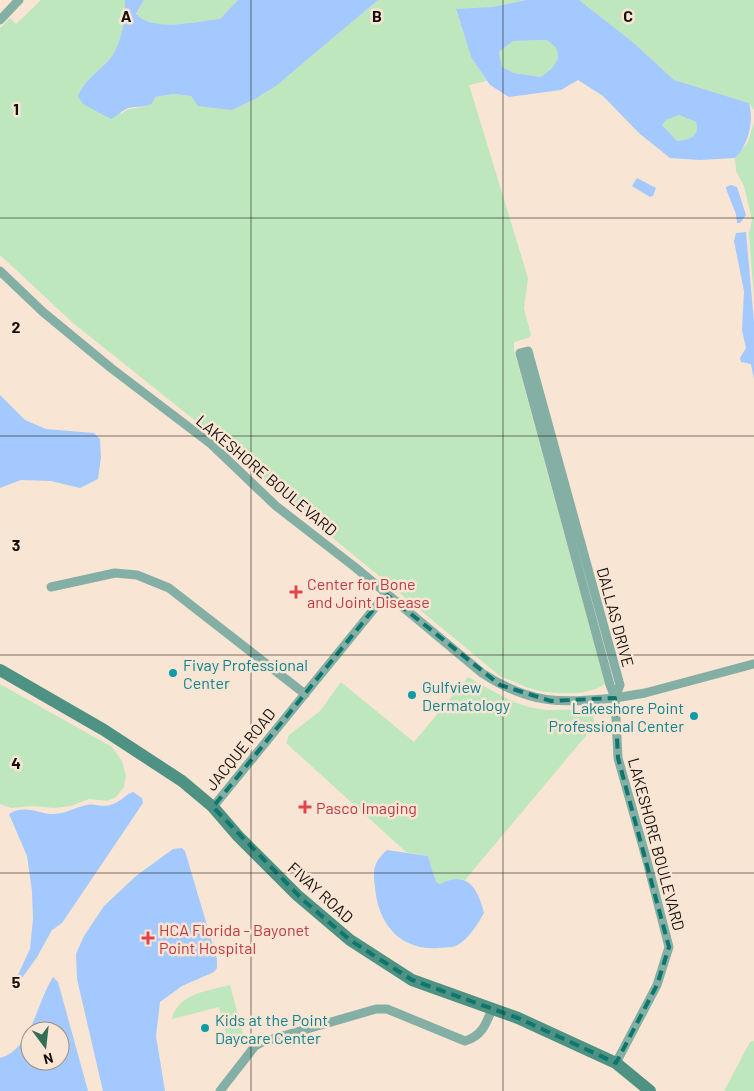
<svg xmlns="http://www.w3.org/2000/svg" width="754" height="1091" font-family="Barlow,sans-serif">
<rect width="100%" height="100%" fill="#f9e5d4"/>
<g fill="#bee7be">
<path d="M41,0H125C125,20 122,44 109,60C98,72 84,80 78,96L121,114C132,105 139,110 152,104L155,97L174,94L191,96L232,110L253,100L276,86L378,0H526L492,7L456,10L471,57L487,81L469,85L528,278L524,309L531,335L528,338L514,342V350L605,684C588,696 560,694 540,691C527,689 513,681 500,676L253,472L217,438L73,323L0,255V28L10,18L16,24Z"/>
<path d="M144,0H238L220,19C196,21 154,33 136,15Z"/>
<polygon points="579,0 754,0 754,110 749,103 674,80 634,43"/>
<path d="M546,40C568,52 556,67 541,77L514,73L502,67L499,52L513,41Z"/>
<path d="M679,115L696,122C700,137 690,140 677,141L662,125L666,120Z"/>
<polygon points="754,122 754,299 749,234 752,220 744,186 736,171 735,158 748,142"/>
<path d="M468,677C489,688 514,706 539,709C558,712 574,706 593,714L595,725L465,880C455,878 449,879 441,884L436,882L428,856L406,852L286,743L289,735L320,711L341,682L414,742Z"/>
<polygon points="0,684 112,747 122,761 126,776 124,787 116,797 107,801 89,799 71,806 54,808 32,806 11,808 0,804"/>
<path d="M230,985L245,1041L229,1045L219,1007L172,1019C178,993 208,991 230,985Z"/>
<polygon points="754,1041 754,1091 724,1091 750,1042"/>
</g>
<g fill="#a3c9fe" fill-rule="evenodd">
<path d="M125,0H144L136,14C153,33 197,21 220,19L238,0H378L276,86L253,100L232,110L198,106L191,96L174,94L155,97L152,104C143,108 137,106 128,108C123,110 117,116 111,119L83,104L78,96C84,80 98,72 109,60C122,44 125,20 125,0Z"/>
<path d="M526,0H579L634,43L674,80L749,103C754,121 749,144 735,158L700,160L670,158L640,134L603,96L578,80L561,90L509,97L490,85L471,57L456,9L492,7ZM546,40C568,52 556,67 541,77L514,73L502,67L499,52L513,41ZM679,115L696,122C700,137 689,140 677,141L662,125L666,120Z"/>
<polygon points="637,178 656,188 653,196 650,197 632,186"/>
<polygon points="731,185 737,187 746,215 740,223 737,223 736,214 726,189 726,187"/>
<polygon points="746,232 754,322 754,380 751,364 741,362 740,358 746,348 742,330 744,291 734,241 736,233"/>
<polygon points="0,395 25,420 46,429 94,433 100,439 101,457 98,479 80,488 51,481 21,480 0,488"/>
<path d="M133,792L142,798L143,803L62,923L52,930L37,957L17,985L15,981L30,949L33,919L32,891L27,856L9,814C23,805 35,812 50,814C64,815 75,807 87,805C95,803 102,808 110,805C120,803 124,795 133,792Z"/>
<polygon points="182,848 185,851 217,959 217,968 214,972 182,986 160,1002 156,1036 165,1091 103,1091 77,979 76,954 84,936 104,906 136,876 173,849"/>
<path d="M387,850L428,856L436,882L440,884C467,870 478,888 484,913C477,925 470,937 458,945C453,948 445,947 439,948C400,951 378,924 375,887C373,869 373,863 387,850Z"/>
<path d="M53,977L58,982L88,1091H0V1058C31,1050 37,1002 53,977ZM30,1031H60V1061H30Z"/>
</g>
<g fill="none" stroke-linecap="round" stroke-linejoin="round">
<g stroke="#84afa5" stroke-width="9">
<polyline points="0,20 19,0"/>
<path d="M0,271L43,312L111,368L211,444L276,506L356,568L482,673C531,705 560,703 615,698L618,758L647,861L669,947L657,985L616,1063"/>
<polygon points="528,351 620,685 615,698 610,685 520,353"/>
<polyline points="51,587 115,573 137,575 169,588 305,694"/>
<polyline points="615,698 645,693 753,664"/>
<polyline points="213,807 386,594"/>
<path d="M220,1091L255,1046L262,1042L376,1009H387L465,1041C482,1036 486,1024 492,1009"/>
</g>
<polyline stroke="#4e9284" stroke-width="12" points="0,670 104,730 182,781 213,807 238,836 297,895 350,940 412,980 518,1018 616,1063 650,1091"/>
</g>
<path fill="none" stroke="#0f766e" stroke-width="4" stroke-dasharray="10 6" stroke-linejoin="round" d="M386,594L500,685L551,701L615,698L618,758L669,947L657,985L616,1063L518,1018L412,980L350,940L303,900L213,807Z"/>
<path fill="none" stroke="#150f09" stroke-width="1" stroke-opacity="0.55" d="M251,0V1091M503,0V1091M0,218H754M0,436H754M0,655H754M0,873H754"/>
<g fill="#e0444e" stroke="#f9e5d4" stroke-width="2">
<path d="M293.5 584.5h5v5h5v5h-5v5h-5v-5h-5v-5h5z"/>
<path d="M302.5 799.5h5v5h5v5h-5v5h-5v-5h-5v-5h5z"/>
<path d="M145.5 930.5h5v5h5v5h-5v5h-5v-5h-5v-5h5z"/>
</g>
<g fill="#0f9aa8" stroke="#f9e5d4" stroke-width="2">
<circle cx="173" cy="673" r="5"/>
<circle cx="412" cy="695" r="5"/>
<circle cx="694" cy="716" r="5"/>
<circle cx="205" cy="1028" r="5"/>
</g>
<g text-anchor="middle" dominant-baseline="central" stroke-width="5" stroke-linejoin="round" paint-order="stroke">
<g font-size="16" fill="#150f09" stroke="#f9e5d4">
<text transform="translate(267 475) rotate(40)">LAKESHORE BOULEVARD</text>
<text transform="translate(616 617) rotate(75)">DALLAS DRIVE</text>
<text transform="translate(240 749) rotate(-51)">JACQUE ROAD</text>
<text transform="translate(657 844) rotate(75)">LAKESHORE BOULEVARD</text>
<text transform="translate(321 892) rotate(42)">FIVAY ROAD</text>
</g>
<g font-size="16" fill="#be3a42" stroke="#f9e5d4" text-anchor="start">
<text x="307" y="583">Center for Bone<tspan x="307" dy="18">and Joint Disease</tspan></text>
<text x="316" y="807">Pasco Imaging</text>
<text x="159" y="929">HCA Florida - Bayonet<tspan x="159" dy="18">Point Hospital</tspan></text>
</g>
<g font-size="16" fill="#0d838f" stroke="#f9e5d4" text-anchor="start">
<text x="183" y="664">Fivay Professional<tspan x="183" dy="18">Center</tspan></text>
<text x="422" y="686">Gulfview<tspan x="422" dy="18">Dermatology</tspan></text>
<text x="684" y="707" text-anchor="end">Lakeshore Point<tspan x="684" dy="18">Professional Center</tspan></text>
<text x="215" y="1019">Kids at the Point<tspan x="215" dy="18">Daycare Center</tspan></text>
</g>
</g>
<g font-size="16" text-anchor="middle" font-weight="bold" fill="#150f09" stroke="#f9e5d4" stroke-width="5" stroke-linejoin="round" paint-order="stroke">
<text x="126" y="22">A</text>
<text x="377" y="22">B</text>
<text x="628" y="22">C</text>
<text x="16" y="115">1</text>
<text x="16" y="333">2</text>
<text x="16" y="551">3</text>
<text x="16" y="769">4</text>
<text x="16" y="988">5</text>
</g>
<g transform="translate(45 1046) rotate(165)"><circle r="24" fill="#f9e5d4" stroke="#9e8f83"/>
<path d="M0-4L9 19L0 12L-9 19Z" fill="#336e58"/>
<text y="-8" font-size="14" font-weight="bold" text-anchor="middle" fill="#150f09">N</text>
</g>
</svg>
